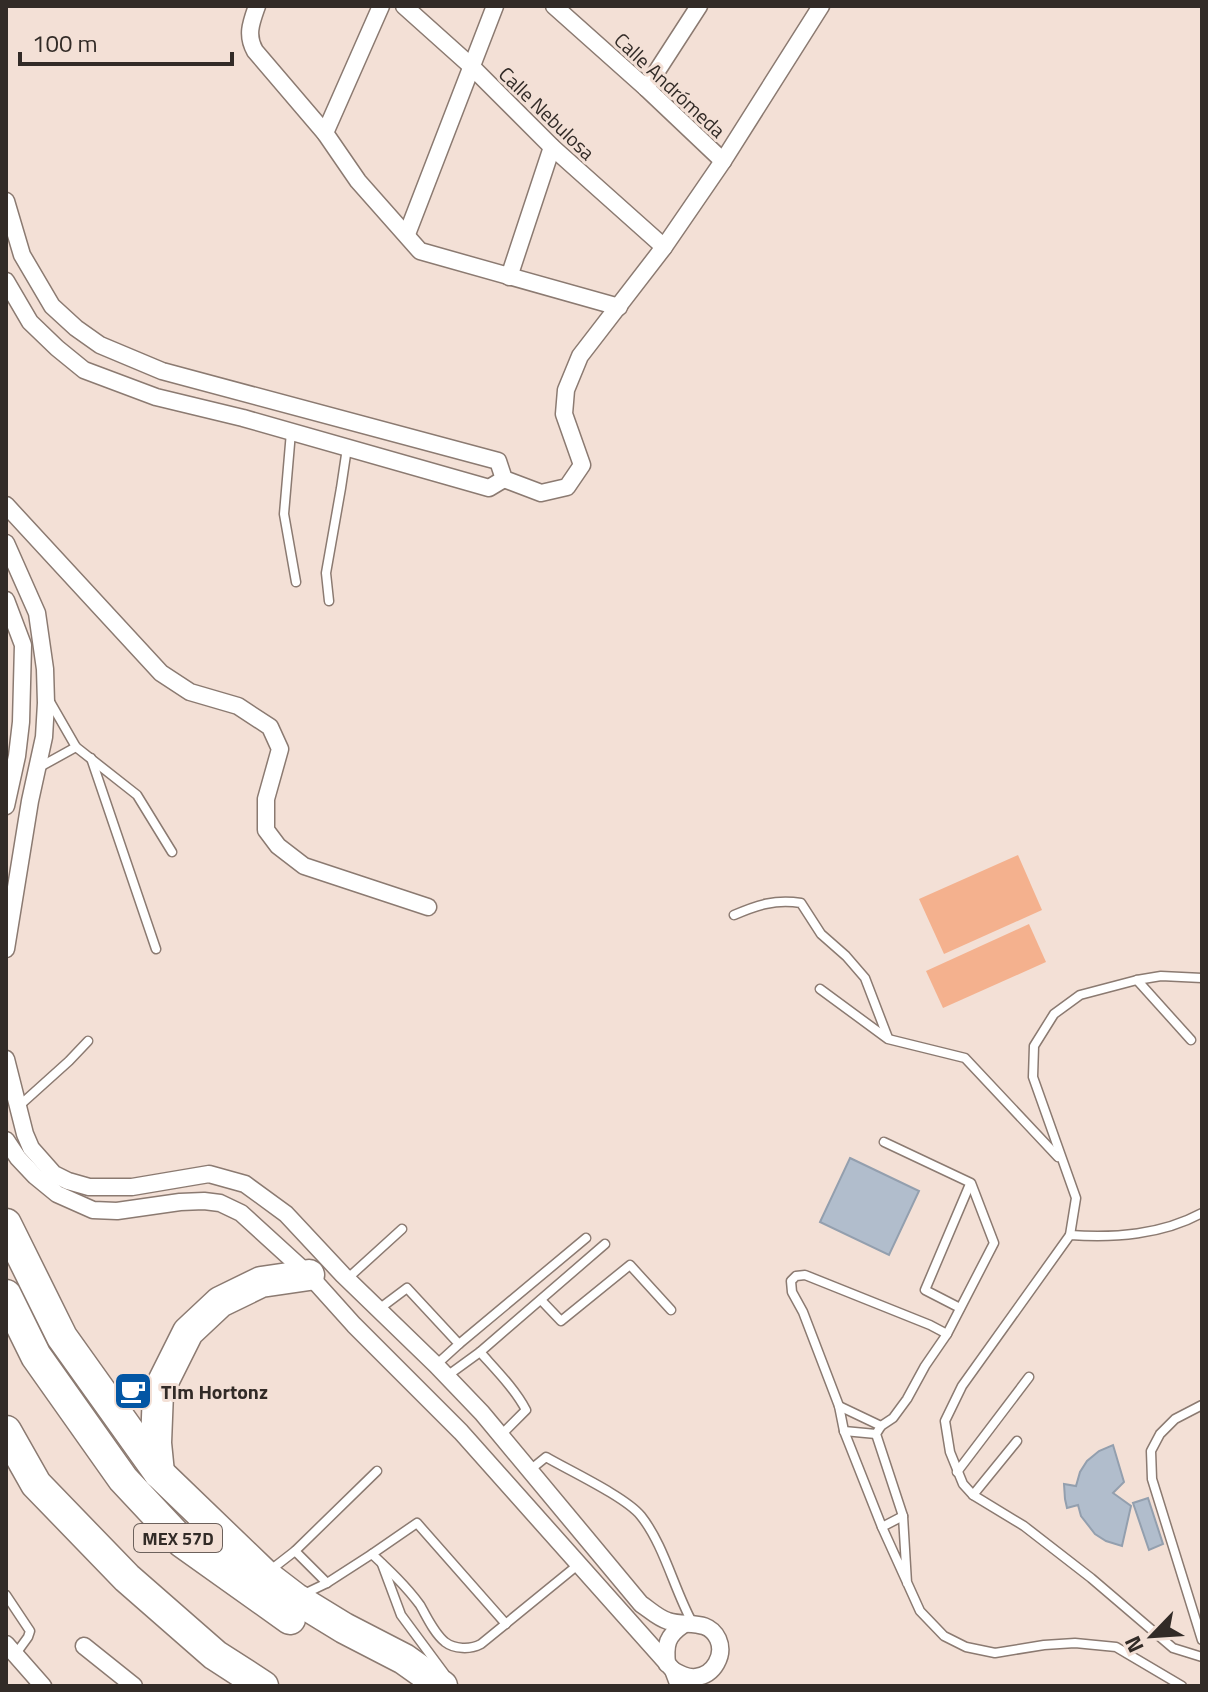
<svg xmlns="http://www.w3.org/2000/svg" width="1208" height="1692" font-family="'Titillium Web',sans-serif">
<rect width="100%" height="100%" fill="#f3e0d6"/>
<g fill="#f4b18e">
<polygon points="1018,855 1042,910 944,954 919,899"/>
<polygon points="1029,924 1046,962 943,1008 926,971"/>
</g>
<g fill="#b1bdcc" stroke="#939fae" stroke-width="2">
<polygon points="850,1158 919,1191 889,1255 820,1222"/>
<polygon points="1113,1445 1124,1482 1113,1493 1131,1506 1122,1546 1106,1541 1095,1534 1081,1516 1078,1505 1067,1508 1065,1499 1064,1484 1076,1486 1080,1472 1087,1461 1099,1451"/>
<polygon points="1148,1498 1163,1544 1149,1550 1133,1503"/>
</g>
<g fill="none" stroke-linecap="round" stroke-linejoin="round">
<defs>
<g id="lane">
<polyline points="291,432 284,514 296,582"/>
<polyline points="329,601 326,573 341,488 347,448"/>
<polyline points="49,700 76,747 137,795 172,852"/>
<polyline points="91,758 156,949"/>
<polyline points="38,768 76,747"/>
<path d="M734,915C757,905 775,899 801,903L821,934L846,956L865,978L888,1038"/>
<polyline points="1137,980 1191,1040"/>
<polyline points="820,989 888,1039 965,1058 1058,1157"/>
<polyline points="19,1106 69,1061 88,1041"/>
<polyline points="884,1142 971,1183 994,1243 947,1334"/>
<path d="M1202,1213C1161,1235 1115,1238 1070,1235L962,1386L945,1421L950,1452L963,1484L973,1495L1024,1526L1091,1578L1173,1648L1202,1657"/>
<polyline points="1070,1235 1076,1198 1033,1077 1034,1046 1054,1014 1080,995 1137,980 1161,976 1202,978"/>
<polyline points="347,1279 402,1229"/>
<polyline points="541,1300 561,1321 630,1265 671,1310"/>
<polyline points="960,1308 925,1290 970,1184"/>
<polyline points="379,1309 407,1288 459,1344 436,1365"/>
<polyline points="459,1344 586,1238"/>
<polyline points="480,1352 605,1244"/>
<path d="M447,1376L480,1352C496,1370 515,1389 526,1410L501,1435"/>
<polyline points="1202,1405 1175,1419 1160,1434 1151,1451 1152,1479 1202,1640"/>
<polyline points="839,1406 881,1426"/>
<polyline points="844,1431 876,1434"/>
<path d="M530,1470L546,1457C568,1470 626,1497 641,1516C664,1545 674,1589 692,1622"/>
<polyline points="957,1472 1029,1377"/>
<polyline points="973,1495 1017,1441"/>
<polyline points="882,1527 903,1516"/>
<polyline points="295,1551 377,1471"/>
<polyline points="372,1554 417,1523 506,1624"/>
<polyline points="382,1564 401,1615 444,1673"/>
<polyline points="268,1572 295,1551 327,1583"/>
<polyline points="907,1583 903,1516 876,1434 881,1426 893,1418 907,1399 925,1366 947,1334 930,1325 805,1275 796,1276 791,1281 792,1292 803,1312 839,1406 844,1431 882,1527 920,1611 944,1636 966,1647 995,1653 1044,1645 1075,1643 1116,1647 1182,1686"/>
<path d="M304,1594L327,1583L372,1554C389,1570 406,1586 420,1605C427,1617 434,1633 445,1642C454,1649 470,1650 481,1644L579,1564"/>
<polyline points="6,1595 30,1631 28,1637 15,1655"/>
</g>
<g id="street">
<path d="M257,6C251,23 246,35 255,51L325,133L358,181L420,251L619,307"/>
<polyline points="404,6 471,66 552,147 664,247"/>
<polyline points="554,6 646,88 723,161"/>
<polyline points="646,88 699,6"/>
<polyline points="325,133 381,6"/>
<polyline points="6,201 22,255 52,306 76,328 100,345 162,371 498,461 504,479 541,493 567,487 582,465 564,414 566,390 580,356 664,247 723,161 821,6"/>
<polyline points="407,234 495,6"/>
<polyline points="509,277 552,147"/>
<polyline points="6,281 30,322 57,348 84,370 156,397 243,418 489,488 504,479"/>
<polyline points="6,505 161,673 190,692 238,706 270,727 280,749 266,799 266,830 278,846 304,866 428,907"/>
<polyline points="6,543 37,613 45,669 46,703 44,737 30,801 6,949"/>
<polyline points="6,600 23,645 21,722 17,756 6,806"/>
<path d="M6,1059L25,1134L31,1148L54,1174L68,1181L89,1187H132L209,1174L245,1184L286,1214L343,1275L436,1365L482,1413L641,1604C650,1610 658,1618 668,1621C686,1627 708,1618 718,1639C725,1655 714,1675 696,1677C687,1678 680,1674 673,1670"/>
<polyline points="6,1140 18,1158 35,1176 57,1194 93,1210 117,1211 180,1202 204,1201 220,1203 241,1213 309,1275 354,1325 461,1432 673,1670 679,1686"/>
<polyline points="6,1644 43,1686"/>
<polyline points="84,1646 134,1686"/>
<path d="M667,1664C665,1644 667,1636 683,1625"/>
</g>
<g id="highway">
<polyline points="6,1224 62,1337 159,1473 265,1575 295,1598 344,1628 404,1659 442,1686"/>
<polyline points="6,1295 36,1356 123,1479 182,1542 290,1619"/>
<polyline points="6,1431 36,1484 127,1578 215,1655 263,1686"/>
<polyline points="159,1473 156,1443 158,1392 188,1332 220,1302 261,1282 309,1275"/>
</g>
</defs>
<use href="#lane" stroke="#8b7a71" stroke-width="11"/>
<use href="#street" stroke="#8b7a71" stroke-width="19"/>
<use href="#highway" stroke="#8b7a71" stroke-width="33"/>
<use href="#lane" stroke="#fff" stroke-width="8"/>
<use href="#street" stroke="#fff" stroke-width="16"/>
<use href="#highway" stroke="#fff" stroke-width="30"/>
</g>
<defs>
<symbol id="cafe-square" viewBox="-11 -11 22 22"><rect x="-9" y="-9" width="18" height="18" rx="4" fill="#0356a4" stroke="#f3e0d6"/><path d="M-5.5-4.5H6V0H3Q3 3.5 0 3.5H-2.5Q-5.5 3.5-5.5 0ZM3-3.2v2h1.7v-2ZM-6 4.5H4V6H-6Z" fill="#fff"/></symbol>
</defs>
<g fill-rule="evenodd">
<use href="#cafe-square" x="111" y="1369" width="44" height="44"/>
</g>
<g text-anchor="middle" dominant-baseline="central" stroke-width="6" stroke-linejoin="round" paint-order="stroke">
<rect fill="#f3e0d6" stroke="#6c615c" stroke-width="2" x="134" y="1524" width="88" height="28" rx="6"/>
<g font-size="18" font-weight="bold" fill="#322b27">
<text x="178" y="1538">MEX 57D</text>
</g>
<g font-size="20" fill="#322b27" stroke="#f3e0d6">
<text transform="translate(670 85) rotate(43)">Calle Andrómeda</text>
<text transform="translate(547 113) rotate(44)">Calle Nebulosa</text>
</g>
<g font-size="20" font-weight="bold" fill="#322b27" stroke="#f3e0d6" text-anchor="start">
<text x="161" y="1391">TIm Hortonz</text>
</g>
</g>
<rect width="1208" height="1692" fill="none" stroke="#322b27" stroke-width="16"/>
<g transform="translate(1152 1636) rotate(245)" stroke="#f3e0d6" stroke-width="6" paint-order="stroke">
<path d="M0-6L14 30L0 20L-14 30Z" fill="#322b27"/>
<text y="-12" font-size="22" font-weight="bold" text-anchor="middle" fill="#322b27">N</text>
</g>
<path d="M20 52v12h212v-12" fill="none" stroke="#322b27" stroke-width="4"/>
<text x="32" y="52" font-size="24" fill="#322b27" stroke="#f3e0d6" stroke-width="6" paint-order="stroke">100 m</text>
</svg>
